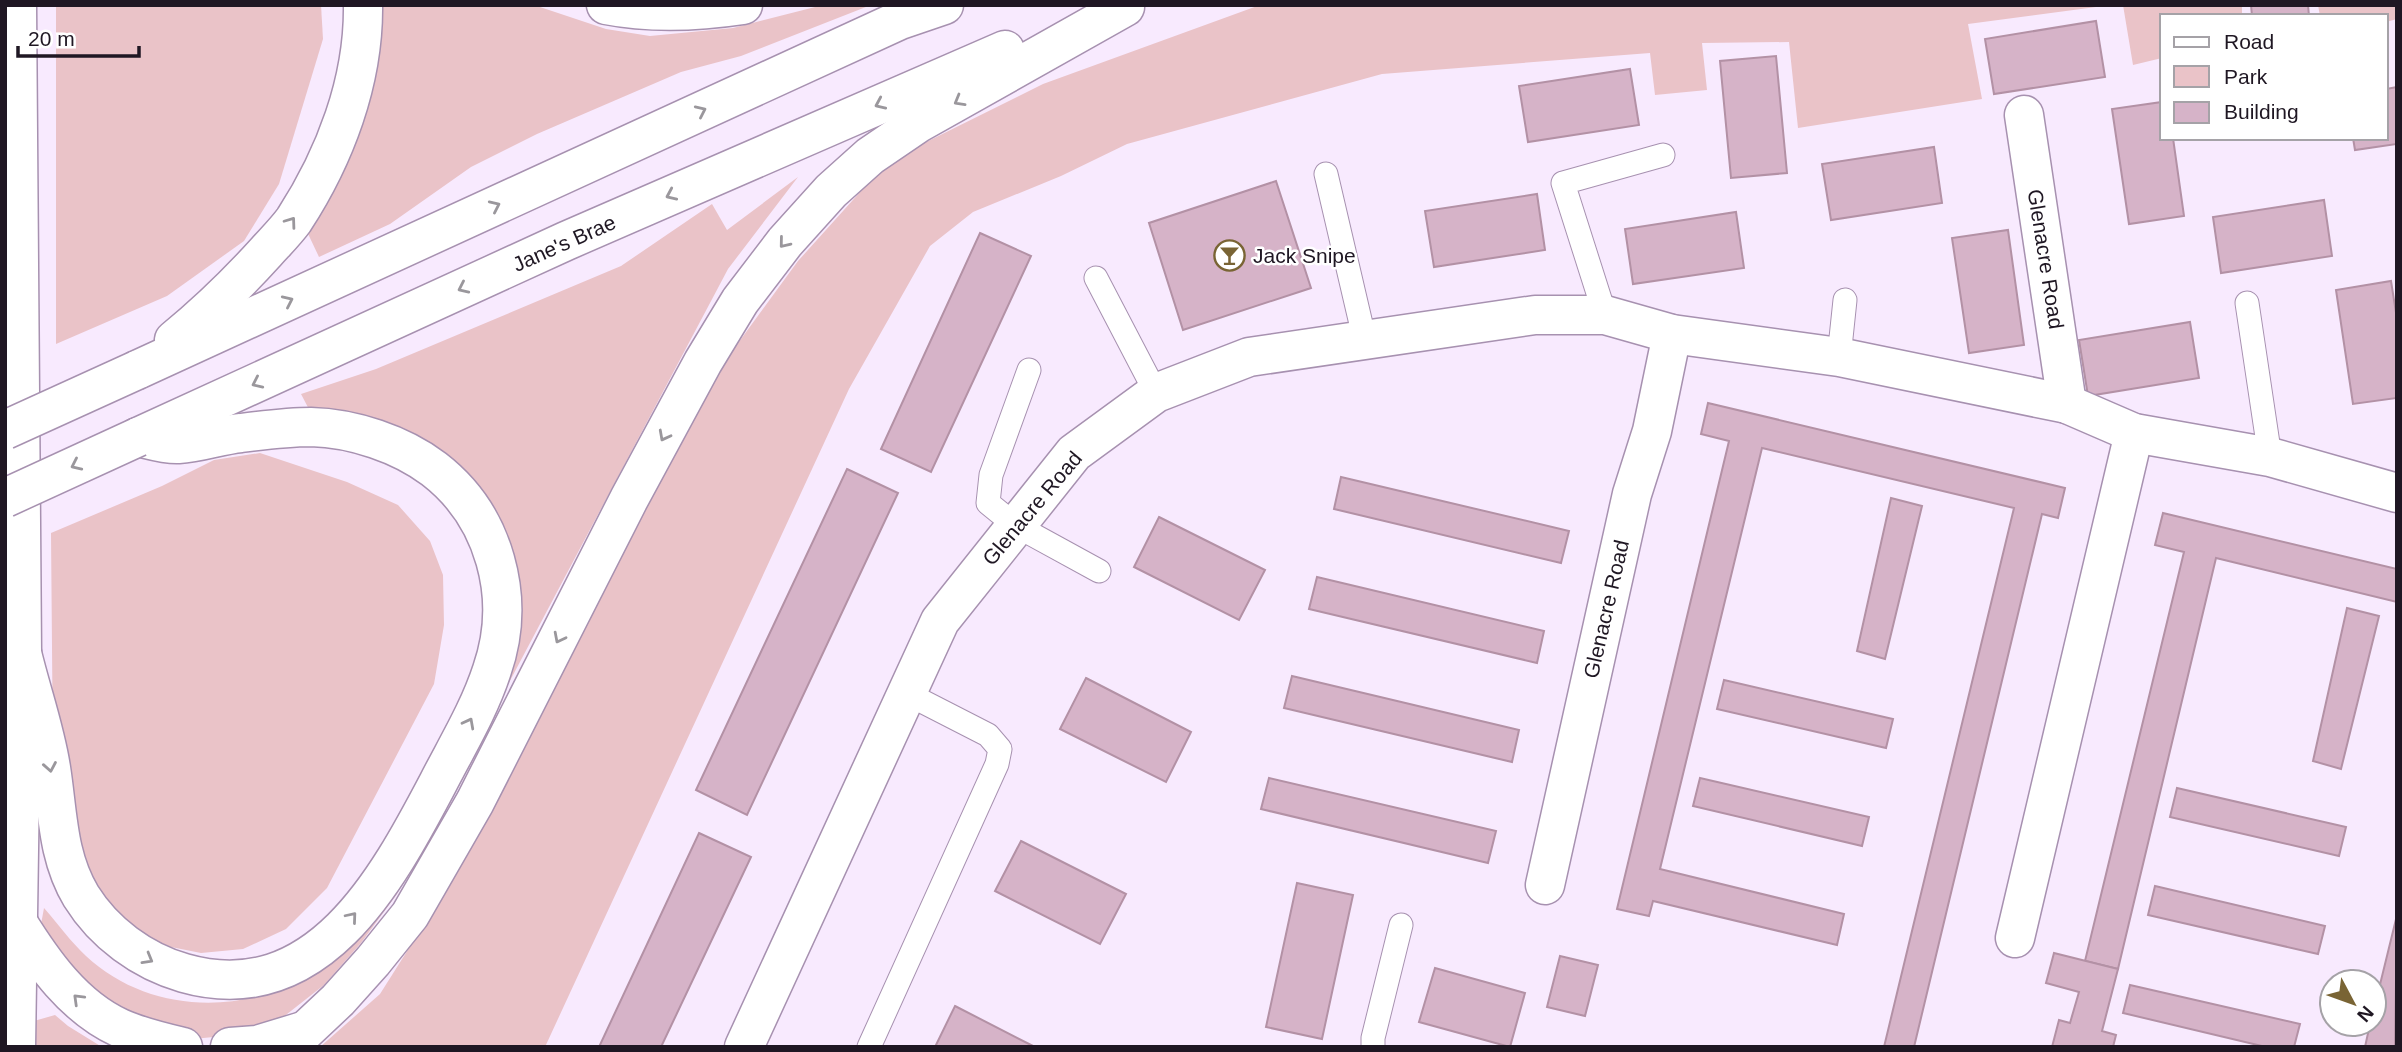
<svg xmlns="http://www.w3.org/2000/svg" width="2402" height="1052" font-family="Arial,sans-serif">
<rect width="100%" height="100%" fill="#f8eafe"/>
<g fill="#eac3c8">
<polygon points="56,5 321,5 323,39 279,184 244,241 167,296 56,344"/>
<polygon points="375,5 534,5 606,29 650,36 733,28 823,5 871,5 741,56 681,72 537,134 471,167 390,224 319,257 302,221"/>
<polygon points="1260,5 2111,5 1968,24 1982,99 1798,128 1789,42 1702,43 1707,90 1655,95 1650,53 1382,74 1127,144 1061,176 973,212 930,246 849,389 545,1047 320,1047 380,994 447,888 714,376 798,261 888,161 1043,84"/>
<polygon points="2123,5 2242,5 2242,16 2162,16 2162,58 2133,65"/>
<polygon points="2318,5 2397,5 2397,19 2386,22 2386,16 2320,16"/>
<path d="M798,177L728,269L397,894L361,943L324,985L268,1029L224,1036L193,1039L146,1030L37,946L44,908C58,924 71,942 86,956C144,1010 232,1016 300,980C312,974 324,964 335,955L500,643L466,499L313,417L301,394L376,369L621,266L712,204L727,230Z"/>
<polygon points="260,453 347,482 398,505 430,541 443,575 444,625 434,684 327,888 286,929 243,949 201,953 156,944 85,891 53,761 51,533 162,486 214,460"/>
<polygon points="55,1015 68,1026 102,1047 34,1047 34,1021"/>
</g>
<g fill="#d6b3c8" stroke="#b391a5" stroke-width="2">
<polygon points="2251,5 2308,5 2309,16 2252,16"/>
<polygon points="2096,21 2105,77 1994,94 1985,39"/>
<polygon points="1776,56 1787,173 1731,178 1720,61"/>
<polygon points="1630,69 1639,125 1528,142 1519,86"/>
<polygon points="2397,87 2397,144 2355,150 2353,138 2386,138 2386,89"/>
<polygon points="2162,102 2162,138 2173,138 2184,216 2129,224 2112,109"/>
<polygon points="1934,147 1942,203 1831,220 1822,164"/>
<polygon points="1276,181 1311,288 1183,330 1149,223"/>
<polygon points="1537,194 1545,250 1434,267 1425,211"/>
<polygon points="2324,200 2332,256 2221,273 2213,217"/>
<polygon points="1736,212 1744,268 1633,284 1625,229"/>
<polygon points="2008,230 2024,345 1969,353 1952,238"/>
<polygon points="980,233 1031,256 931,472 881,449"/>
<polygon points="2391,281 2397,319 2397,398 2353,404 2336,290"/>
<polygon points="2190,322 2199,378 2088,396 2079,340"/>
<polygon points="1708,403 2065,488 2058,518 2042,514 1914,1047 1884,1047 2014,508 1762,448 1660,869 1844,914 1837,945 1653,901 1649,916 1617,909 1729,441 1701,434"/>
<polygon points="847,469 898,493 747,815 696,790"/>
<polygon points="1341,477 1569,531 1561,563 1334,509"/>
<polygon points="1891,498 1922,506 1885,659 1857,651"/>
<polygon points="2163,513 2397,569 2397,602 2216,558 2118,969 2085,961 2184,552 2155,545"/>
<polygon points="1159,517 1265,570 1239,620 1134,567"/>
<polygon points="1317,577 1544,631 1537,663 1309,609"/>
<polygon points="2347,608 2379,616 2341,769 2313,761"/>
<polygon points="1292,676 1519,730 1512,762 1284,708"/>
<polygon points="1086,678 1191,732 1166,782 1060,729"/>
<polygon points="1724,680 1893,719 1886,748 1717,709"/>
<polygon points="1269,778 1496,831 1488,863 1261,809"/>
<polygon points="1700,778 1869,817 1862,846 1693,806"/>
<polygon points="2177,788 2346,827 2339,856 2170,817"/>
<polygon points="699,833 751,857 661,1047 599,1047"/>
<polygon points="1021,841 1126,894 1100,944 995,891"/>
<polygon points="1297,883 1353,895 1322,1039 1266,1027"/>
<polygon points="2155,886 2325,926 2318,954 2148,915"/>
<polygon points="2397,915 2395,1047 2365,1047 2370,1024 2374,1024 2374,1009"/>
<polygon points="2054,953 2118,969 2102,1031 2116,1035 2113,1047 2052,1047 2059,1020 2070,1023 2079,992 2046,983"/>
<polygon points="1560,956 1598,965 1585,1016 1547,1007"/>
<polygon points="1435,968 1525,993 1510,1047 1419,1022"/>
<polygon points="2130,985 2300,1024 2294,1047 2266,1047 2123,1013"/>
<polygon points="955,1006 1035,1047 935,1047"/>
</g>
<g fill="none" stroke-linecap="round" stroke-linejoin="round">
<defs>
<g id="lane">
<polyline points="1326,174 1365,341"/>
<polyline points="1096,278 1156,393"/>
<polyline points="2247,303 2270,457"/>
<polyline points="1605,315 1563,183 1663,155"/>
<polyline points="1839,357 1845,300"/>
<polyline points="1029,370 991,475 988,503 1015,525 1099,571"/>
<polyline points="869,1047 997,764 1000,749 988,735 906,693"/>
<polyline points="1373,1047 1373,1038 1401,925"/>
</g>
<g id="street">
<polyline points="2024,115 2067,404"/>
<polyline points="1545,885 1632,494 1652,431 1672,334"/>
<polyline points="2015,938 2134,433"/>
<polyline points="744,1047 940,621 1074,453 1156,393 1249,357 1535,315 1605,315 1672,334 1839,357 2067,404 2134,433 2270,457 2397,493"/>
</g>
<g id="secondary">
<path d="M606,5C652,14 696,12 743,5"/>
<path d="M174,340C207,313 237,284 266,252C275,242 286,231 294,220C335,157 364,81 363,5"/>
<polyline points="137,370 900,20 944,5"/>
<polyline points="138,437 566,241 1005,50"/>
<path d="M22,653C31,691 45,729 51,768C58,812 57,856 81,896C104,933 142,961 184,973C317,1011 387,880 438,783C457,746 479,710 492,670C517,598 495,516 434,469C401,444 353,428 311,427C288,427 264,430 241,433C220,435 200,443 179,444C166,445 151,440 138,437"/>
<path d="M17,921C43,963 74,1007 120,1028C140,1037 162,1042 183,1047"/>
<polyline points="16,1047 22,653 17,5"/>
<polyline points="230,1047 257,1045 303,1031"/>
<polyline points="288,1047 338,1000 373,961 410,915 475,802 629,499 703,362 740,301 785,242 831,191 870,156 917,124 1125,7"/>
</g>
</defs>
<use href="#lane" stroke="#a791b0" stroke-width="25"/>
<use href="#street" stroke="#a791b0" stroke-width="41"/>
<use href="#secondary" stroke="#a791b0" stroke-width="41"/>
<use href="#lane" stroke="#fff" stroke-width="23"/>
<use href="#street" stroke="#fff" stroke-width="38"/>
<use href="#secondary" stroke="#fff" stroke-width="38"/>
<defs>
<g id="secondary-bridge">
<polyline points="5,430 137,370"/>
<polyline points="5,498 138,437"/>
</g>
</defs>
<use href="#secondary-bridge" stroke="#a791b0" stroke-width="41" stroke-linecap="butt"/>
<use href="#secondary-bridge" stroke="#fff" stroke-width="38"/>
</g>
<defs><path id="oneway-chevron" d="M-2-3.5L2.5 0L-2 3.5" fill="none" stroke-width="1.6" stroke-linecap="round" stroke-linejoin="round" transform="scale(1.75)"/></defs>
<g stroke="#9a979c">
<use href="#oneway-chevron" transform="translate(959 101) rotate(150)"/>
<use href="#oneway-chevron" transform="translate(880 104) rotate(156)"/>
<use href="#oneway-chevron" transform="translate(701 111) rotate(-25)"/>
<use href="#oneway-chevron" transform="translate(671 195) rotate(156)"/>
<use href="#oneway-chevron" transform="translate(495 206) rotate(-25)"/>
<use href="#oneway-chevron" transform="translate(291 222) rotate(-54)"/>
<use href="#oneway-chevron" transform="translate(784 243) rotate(129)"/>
<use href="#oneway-chevron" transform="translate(463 288) rotate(155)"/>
<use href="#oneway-chevron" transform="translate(288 301) rotate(-25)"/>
<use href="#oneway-chevron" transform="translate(257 383) rotate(155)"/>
<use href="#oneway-chevron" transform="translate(664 436) rotate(118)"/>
<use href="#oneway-chevron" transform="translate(76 465) rotate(155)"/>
<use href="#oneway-chevron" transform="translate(559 638) rotate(117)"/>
<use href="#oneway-chevron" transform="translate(469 723) rotate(-62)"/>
<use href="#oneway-chevron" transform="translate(50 767) rotate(80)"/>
<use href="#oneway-chevron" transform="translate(352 917) rotate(-50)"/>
<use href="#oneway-chevron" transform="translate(148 959) rotate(30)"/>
<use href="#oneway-chevron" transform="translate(78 999) rotate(-136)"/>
</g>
<defs>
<symbol id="bar-ring" viewBox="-11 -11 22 22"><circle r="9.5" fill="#fff" stroke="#796434" stroke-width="1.5"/><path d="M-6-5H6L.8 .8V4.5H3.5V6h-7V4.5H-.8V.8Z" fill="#796434"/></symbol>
</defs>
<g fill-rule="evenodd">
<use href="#bar-ring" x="1212" y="238" width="35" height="35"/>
</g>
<g text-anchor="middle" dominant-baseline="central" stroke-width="5" stroke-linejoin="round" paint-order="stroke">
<g font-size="21" fill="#1f1723" stroke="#fff">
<text transform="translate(564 243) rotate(-24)">Jane's Brae</text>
<text transform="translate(2046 259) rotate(81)">Glenacre Road</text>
<text transform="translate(1032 508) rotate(-50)">Glenacre Road</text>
<text transform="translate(1606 609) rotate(-77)">Glenacre Road</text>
</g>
<g font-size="21" fill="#1f1723" stroke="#fff" text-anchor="start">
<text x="1253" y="255">Jack Snipe</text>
</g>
</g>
<rect width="2402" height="1052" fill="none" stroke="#1f1723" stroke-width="14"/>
<rect x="2160" y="14" width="228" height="126" fill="#ffffff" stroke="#a5a2a7" stroke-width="2"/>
<rect x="2174" y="37" width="35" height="10" fill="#ffffff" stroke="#a5a2a7" stroke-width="2"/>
<text x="2224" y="49" font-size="21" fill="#1f1723">Road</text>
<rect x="2174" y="66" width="35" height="21" fill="#eac3c8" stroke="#a5a2a7" stroke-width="2"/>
<text x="2224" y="84" font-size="21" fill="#1f1723">Park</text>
<rect x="2174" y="102" width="35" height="21" fill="#d6b3c8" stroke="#a5a2a7" stroke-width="2"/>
<text x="2224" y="119" font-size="21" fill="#1f1723">Building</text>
<g transform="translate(2353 1003) rotate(131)"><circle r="33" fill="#ffffff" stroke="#a5a2a7" stroke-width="2"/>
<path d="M0-5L12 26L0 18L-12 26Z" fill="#796434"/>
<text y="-10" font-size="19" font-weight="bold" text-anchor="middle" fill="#1f1723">N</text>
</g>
<path d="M18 46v10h121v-10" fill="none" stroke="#1f1723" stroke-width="3.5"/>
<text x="28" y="46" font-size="21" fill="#1f1723" stroke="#ffffff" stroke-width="5" paint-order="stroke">20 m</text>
</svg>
